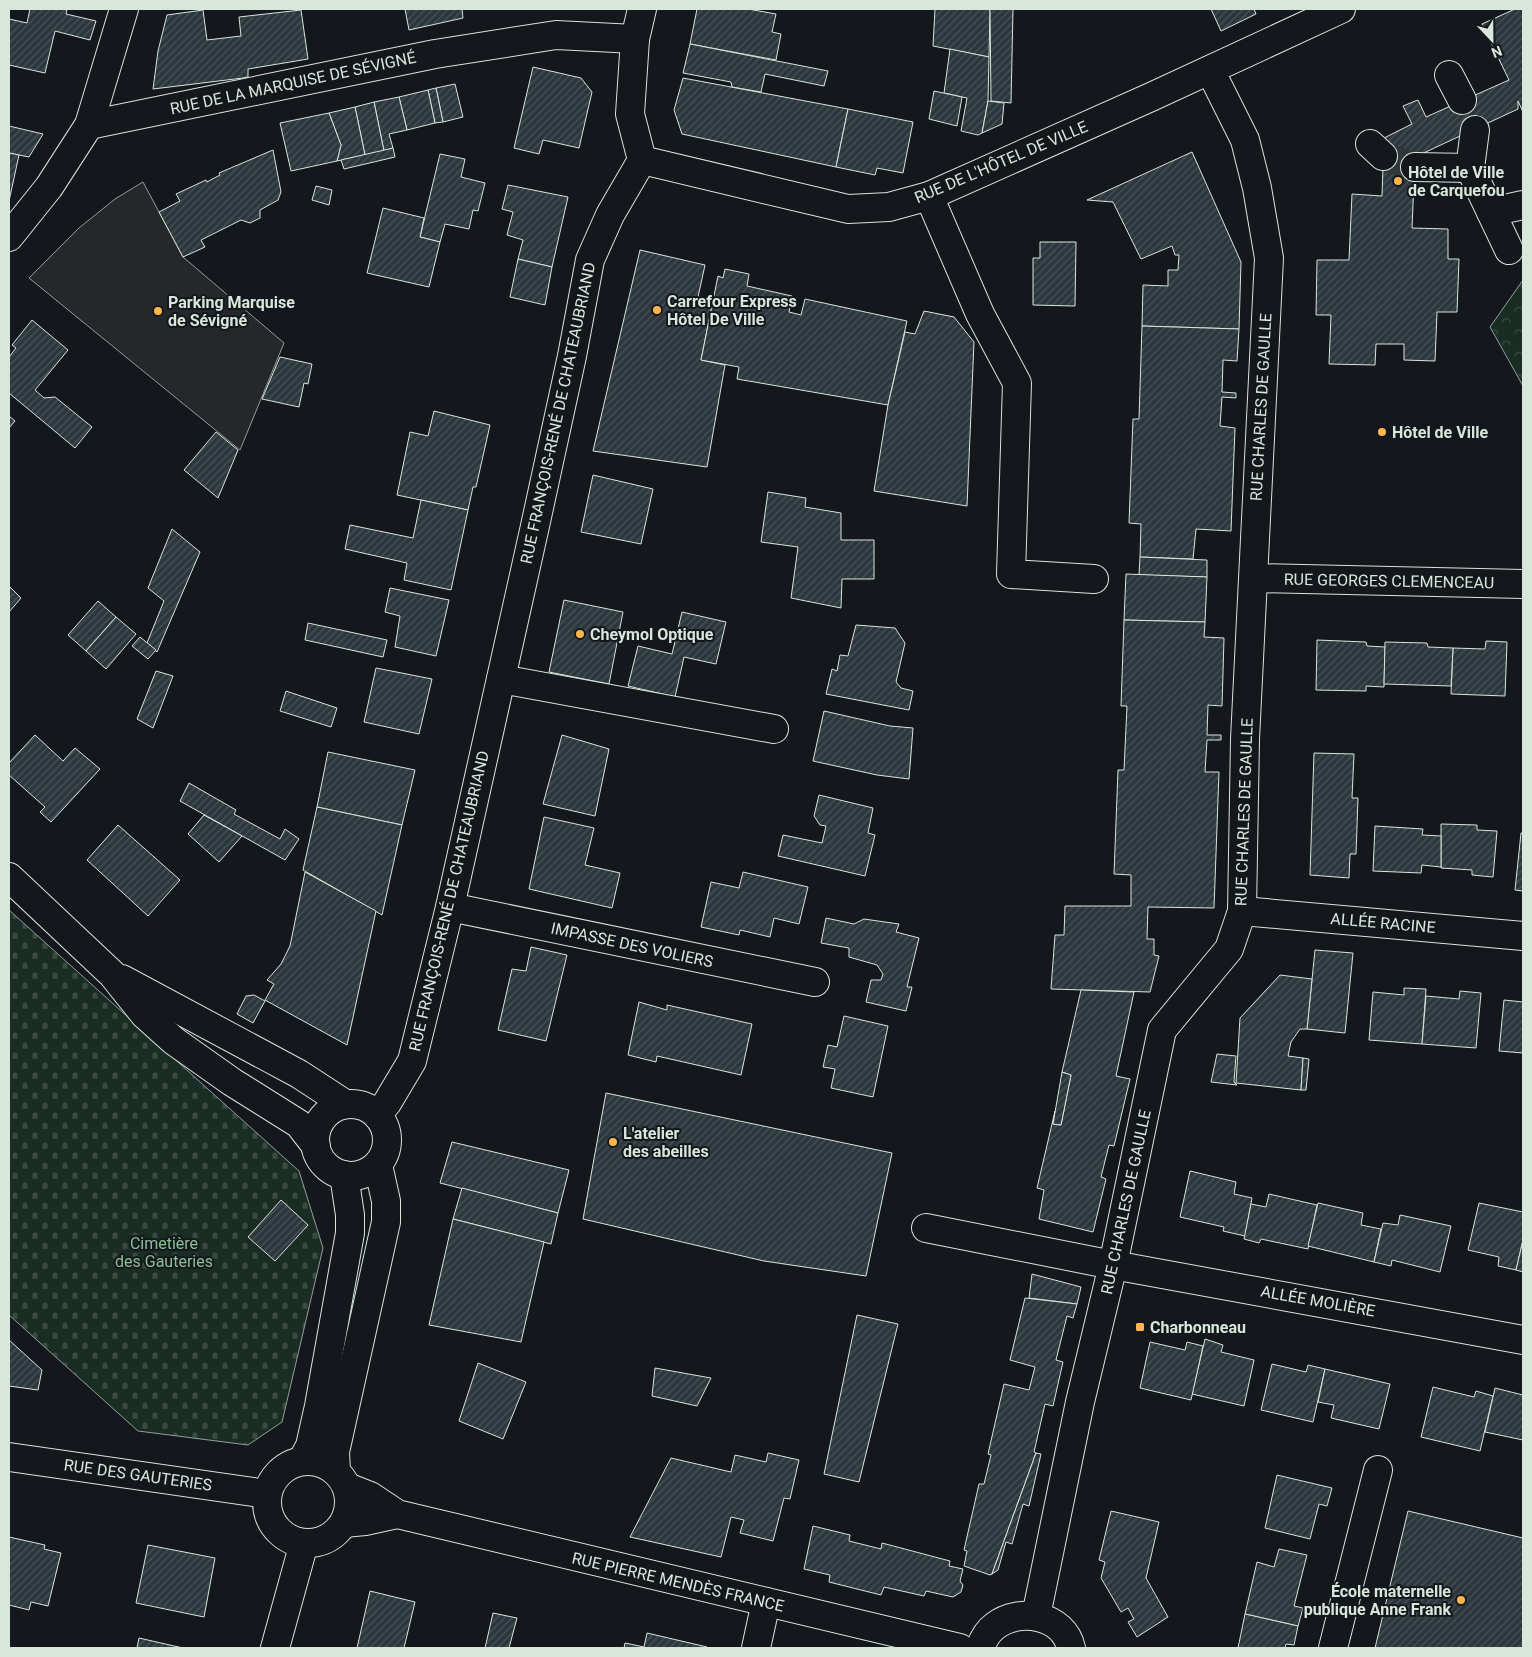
<svg xmlns="http://www.w3.org/2000/svg" width="1532" height="1657" font-family="Roboto,sans-serif">
<defs>
<pattern id="cemetery-stones" width="16" height="16" patternUnits="userSpaceOnUse" patternTransform="scale(1.25)"><rect width="16" height="16" fill="#1a2d24"/><path d="M2 7V4a2 2 0 0 1 4 0v3zM10 15v-3a2 2 0 0 1 4 0v3z" fill="#3b4b43"/></pattern>
<pattern id="park-crowns" width="20" height="18" patternUnits="userSpaceOnUse" patternTransform="scale(1.25)"><rect width="20" height="18" fill="#1a2d24"/><path d="M2 6a3 3 0 1 1 6 0M12 15a3 3 0 1 1 6 0" fill="none" stroke="#3b4b43"/></pattern>
<pattern id="building-hatch" width="6" height="6" patternUnits="userSpaceOnUse" patternTransform="scale(1.25)"><rect width="6" height="6" fill="#2c363c"/><path d="M-1 1l2-2M0 6l6-6M5 7l2-2" fill="none" stroke="#4a5358"/></pattern>
</defs>
<rect width="100%" height="100%" fill="#14181c"/>
<polygon fill="url(#cemetery-stones)" stroke="#939e99" points="9,910 299,1171 323,1248 282,1422 248,1445 138,1431 9,1315"/>
<polygon fill="url(#park-crowns)" stroke="#939e99" points="1523,280 1523,386 1490,327"/>
<polygon fill="#24282b" stroke="#939e99" points="143,182 183,257 284,343 240,450 29,278 79,228 115,199"/>
<g fill="url(#building-hatch)" stroke="#d8e6dc">
<polygon points="30,9 67,9 66,14 96,21 90,40 55,31 45,73 9,65 9,19 27,23"/>
<polygon points="405,9 462,9 463,18 409,30"/>
<polygon points="697,9 748,9 776,14 772,32 781,34 776,60 690,44"/>
<polygon points="935,9 990,9 989,57 933,46"/>
<polygon points="990,9 1013,9 1011,103 991,101"/>
<polygon points="1211,9 1254,9 1256,14 1221,31"/>
<polygon points="1515,9 1523,9 1523,112 1518,101 1518,109 1415,157 1412,228 1448,229 1448,259 1459,259 1457,312 1437,312 1435,361 1404,360 1404,344 1376,344 1375,365 1329,364 1331,315 1316,315 1317,260 1349,260 1352,194 1382,196 1384,138 1412,124 1403,106 1418,100 1426,117 1509,80 1482,24"/>
<polygon points="203,10 207,40 241,36 239,17 301,10 308,59 248,69 248,77 243,78 153,89 158,51 167,15"/>
<polygon points="690,44 828,71 824,86 765,74 761,92 732,87 731,82 683,73"/>
<polygon points="950,49 989,57 988,101 982,133 978,135 961,131 967,98 944,93"/>
<polygon points="533,67 581,78 592,92 579,148 543,140 539,154 514,148"/>
<polygon points="683,78 848,109 836,167 682,134 674,110"/>
<polygon points="455,84 463,117 443,122 436,88"/>
<polygon points="436,88 443,122 435,123 428,90"/>
<polygon points="428,90 435,123 407,130 399,97"/>
<polygon points="934,91 962,97 957,126 929,119"/>
<polygon points="399,97 407,130 389,134 393,148 384,151 374,102"/>
<polygon points="988,101 1004,103 1002,124 982,133"/>
<polygon points="374,102 384,151 365,155 355,107"/>
<polygon points="355,107 365,155 337,161 341,145 329,113"/>
<polygon points="848,109 913,122 903,173 877,168 875,175 836,167"/>
<polygon points="329,113 341,145 337,161 291,171 280,123"/>
<polygon points="9,126 43,134 29,157 9,153"/>
<polygon points="393,148 395,157 344,169 341,160"/>
<polygon points="273,150 281,192 278,200 260,210 260,218 250,223 241,220 201,240 205,247 183,257 159,212 180,201 176,194 206,180 207,182 220,175 219,173"/>
<polygon points="1192,152 1241,262 1239,329 1142,326 1143,285 1168,286 1168,270 1178,270 1179,255 1175,255 1172,246 1141,259 1113,202 1087,200"/>
<polygon points="9,153 19,155 9,201"/>
<polygon points="440,154 465,159 461,177 485,183 478,211 473,210 469,229 445,224 440,242 420,237"/>
<polygon points="508,185 568,197 552,267 518,259 523,240 507,235 513,212 502,209"/>
<polygon points="316,186 332,190 329,205 312,200"/>
<polygon points="383,208 424,218 420,237 440,242 429,287 367,273"/>
<polygon points="1040,242 1076,242 1075,306 1033,305 1033,258 1040,258"/>
<polygon points="640,250 705,265 698,297 713,300 701,360 725,365 707,467 593,451"/>
<polygon points="518,259 552,267 545,305 510,297"/>
<polygon points="725,269 749,274 747,286 792,296 789,312 801,315 805,299 907,321 888,405 737,379 739,367 701,360 718,276 723,278"/>
<polygon points="924,311 954,317 974,342 967,506 874,491 888,405 905,332 915,334"/>
<polygon points="32,320 68,350 35,390 44,398 55,397 92,427 75,448 9,393 9,357 16,348 12,345"/>
<polygon points="1142,326 1239,329 1237,361 1223,360 1222,392 1236,393 1236,398 1222,397 1220,426 1235,428 1231,531 1196,529 1193,559 1140,557 1141,524 1129,523 1133,419 1139,419"/>
<polygon points="280,357 312,364 308,384 304,383 299,407 262,399"/>
<polygon points="434,411 490,425 476,487 473,487 468,510 397,495 410,432 428,436"/>
<polygon points="9,416 15,421 9,428"/>
<polygon points="216,432 238,450 218,498 184,470"/>
<polygon points="593,475 653,489 641,544 581,532"/>
<polygon points="768,492 806,498 805,507 841,513 841,540 874,540 874,579 842,579 841,608 791,598 798,547 761,542"/>
<polygon points="421,500 468,510 451,590 404,580 407,563 345,549 350,525 413,538"/>
<polygon points="172,529 200,552 157,652 147,643 164,601 148,588"/>
<polygon points="1140,557 1207,560 1207,577 1139,575"/>
<polygon points="1126,574 1207,577 1205,622 1124,620"/>
<polygon points="9,586 21,598 9,612"/>
<polygon points="390,588 449,600 436,656 395,647 400,616 385,612"/>
<polygon points="564,600 623,612 609,684 549,672"/>
<polygon points="98,601 116,617 86,651 68,635"/>
<polygon points="682,612 726,622 716,664 684,657 675,697 628,686 638,646 672,654"/>
<polygon points="116,617 136,634 106,669 86,651"/>
<polygon points="1124,620 1205,622 1204,637 1224,638 1222,706 1208,705 1207,735 1221,735 1221,740 1207,740 1205,772 1219,772 1214,908 1148,907 1147,939 1154,939 1154,955 1159,956 1150,992 1051,989 1055,935 1064,935 1065,906 1131,906 1131,875 1114,874 1118,770 1124,770 1127,706 1121,706"/>
<polygon points="308,623 387,640 383,657 305,640"/>
<polygon points="856,625 895,628 905,643 896,682 901,688 913,691 909,710 826,694 832,669 837,671 840,655 848,656"/>
<polygon points="140,637 156,650 148,659 132,646"/>
<polygon points="1317,640 1366,642 1367,646 1385,647 1384,687 1366,686 1366,691 1316,690"/>
<polygon points="1486,641 1507,642 1505,696 1451,694 1453,648 1485,649"/>
<polygon points="1385,642 1427,643 1428,647 1453,648 1451,686 1384,684"/>
<polygon points="376,668 432,679 419,734 364,722"/>
<polygon points="156,671 173,676 153,728 137,719"/>
<polygon points="286,691 337,708 331,727 280,711"/>
<polygon points="824,711 890,726 913,728 909,779 877,775 813,761"/>
<polygon points="35,735 63,761 75,748 100,769 51,822 40,812 45,807 9,775 9,763"/>
<polygon points="562,735 609,749 595,816 543,804"/>
<polygon points="328,752 415,770 402,825 317,807"/>
<polygon points="1314,753 1354,754 1352,798 1358,798 1356,854 1350,854 1349,878 1310,875"/>
<polygon points="189,783 236,810 234,814 280,839 285,829 299,839 285,860 180,801"/>
<polygon points="819,795 873,808 868,833 875,835 865,876 778,856 783,835 822,843 826,826 820,825 814,816"/>
<polygon points="317,807 402,825 382,915 303,870"/>
<polygon points="204,815 242,836 219,862 188,834"/>
<polygon points="544,817 594,828 585,865 620,873 612,908 529,889"/>
<polygon points="1441,824 1477,825 1477,830 1497,831 1493,877 1472,875 1472,870 1441,868"/>
<polygon points="118,825 180,880 148,916 87,860"/>
<polygon points="1375,826 1423,829 1422,835 1441,836 1441,867 1422,865 1421,873 1373,871"/>
<polygon points="1521,833 1523,833 1523,891 1515,890"/>
<polygon points="305,872 376,911 347,1045 265,1000 274,984 267,980 281,964 290,946"/>
<polygon points="743,872 808,887 799,924 774,918 770,937 740,930 739,935 701,927 711,882 739,888"/>
<polygon points="826,918 854,924 864,919 899,924 896,932 919,938 907,987 912,987 906,1011 866,1002 871,980 881,980 883,974 877,965 849,957 849,948 821,943"/>
<polygon points="531,947 567,955 546,1041 498,1030 512,969 526,971"/>
<polygon points="1315,950 1353,953 1345,1033 1307,1029"/>
<polygon points="1280,975 1312,979 1307,1029 1300,1029 1291,1042 1288,1056 1303,1058 1301,1090 1236,1083 1240,1018"/>
<polygon points="1404,988 1426,989 1422,1044 1369,1040 1373,992 1404,995"/>
<polygon points="1081,990 1134,992 1116,1076 1130,1079 1114,1146 1109,1145 1101,1177 1106,1179 1093,1232 1039,1219 1044,1190 1037,1188 1055,1111 1053,1124 1061,1125 1071,1075 1062,1072"/>
<polygon points="1460,991 1481,993 1476,1048 1422,1044 1426,996 1459,999"/>
<polygon points="254,995 265,1001 253,1023 237,1014 246,996"/>
<polygon points="1504,1000 1523,1002 1523,1053 1499,1051"/>
<polygon points="639,1002 667,1010 667,1005 752,1024 741,1075 657,1056 656,1062 628,1055"/>
<polygon points="844,1016 888,1026 873,1097 831,1088 835,1069 823,1067 828,1045 837,1047"/>
<polygon points="1217,1054 1236,1056 1234,1082 1237,1085 1211,1082"/>
<polygon points="1303,1058 1309,1059 1306,1090 1301,1090"/>
<polygon points="1062,1072 1071,1075 1061,1125 1053,1124"/>
<polygon points="606,1093 892,1153 866,1276 764,1261 583,1219"/>
<polygon points="452,1142 569,1170 558,1213 440,1183"/>
<polygon points="1190,1171 1236,1182 1234,1194 1252,1198 1245,1236 1223,1231 1224,1227 1180,1217"/>
<polygon points="462,1188 558,1213 551,1244 453,1219"/>
<polygon points="1269,1194 1317,1205 1308,1249 1261,1239 1259,1243 1244,1239 1251,1204 1266,1207"/>
<polygon points="281,1200 308,1225 275,1261 248,1237"/>
<polygon points="1318,1203 1363,1213 1361,1225 1381,1229 1374,1262 1308,1246"/>
<polygon points="1479,1203 1523,1212 1523,1240 1516,1270 1498,1266 1499,1257 1468,1250"/>
<polygon points="1400,1215 1451,1226 1440,1272 1392,1260 1391,1266 1374,1262 1383,1223 1398,1225"/>
<polygon points="453,1219 544,1242 521,1342 429,1325"/>
<polygon points="1523,1240 1523,1272 1516,1270"/>
<polygon points="1032,1274 1081,1287 1077,1304 1029,1298"/>
<polygon points="1025,1298 1077,1304 1073,1318 1067,1316 1056,1360 1063,1362 1053,1406 1045,1404 1034,1452 1036,1453 992,1574 990,1575 964,1566 967,1551 964,1550 979,1484 984,1484 991,1455 988,1454 1004,1384 1029,1390 1035,1367 1010,1360"/>
<polygon points="857,1315 898,1324 859,1482 824,1474"/>
<polygon points="1205,1339 1223,1345 1221,1352 1254,1360 1244,1406 1192,1394"/>
<polygon points="9,1340 42,1370 38,1390 9,1386"/>
<polygon points="1150,1342 1185,1350 1187,1342 1203,1346 1191,1400 1140,1388"/>
<polygon points="478,1363 526,1382 503,1439 459,1421"/>
<polygon points="1272,1364 1306,1372 1308,1365 1325,1369 1313,1422 1261,1410"/>
<polygon points="655,1368 711,1378 697,1406 652,1396"/>
<polygon points="1325,1369 1390,1384 1379,1429 1331,1418 1334,1405 1318,1402"/>
<polygon points="1433,1387 1474,1397 1476,1391 1493,1396 1480,1451 1421,1437"/>
<polygon points="1495,1388 1523,1395 1523,1440 1485,1432"/>
<polygon points="768,1453 799,1460 790,1499 784,1498 773,1541 740,1533 744,1520 731,1517 721,1557 630,1537 671,1458 731,1472 735,1455 766,1462"/>
<polygon points="1036,1453 1041,1454 1029,1506 1023,1504 1012,1544 1006,1542 998,1570 992,1574"/>
<polygon points="1277,1475 1332,1488 1327,1506 1319,1504 1310,1539 1265,1528"/>
<polygon points="1111,1511 1159,1522 1146,1578 1168,1617 1137,1637 1128,1622 1134,1619 1128,1608 1121,1612 1101,1578 1105,1562 1099,1560"/>
<polygon points="1408,1511 1523,1538 1523,1648 1375,1648"/>
<polygon points="813,1526 850,1535 849,1541 881,1549 882,1543 950,1561 949,1566 963,1569 960,1581 963,1585 961,1592 953,1597 926,1591 924,1596 884,1587 881,1595 829,1582 830,1575 804,1569"/>
<polygon points="9,1537 45,1545 44,1549 61,1553 48,1606 31,1602 29,1610 9,1605"/>
<polygon points="148,1545 215,1558 204,1617 136,1603"/>
<polygon points="1279,1549 1307,1555 1294,1606 1303,1608 1298,1626 1245,1614 1257,1562 1274,1567"/>
<polygon points="370,1591 415,1602 404,1648 357,1648"/>
<polygon points="493,1613 517,1618 509,1648 485,1648"/>
<polygon points="1245,1614 1298,1626 1294,1645 1286,1644 1285,1648 1238,1648"/>
<polygon points="647,1633 707,1647 706,1648 624,1648 625,1643 644,1647"/>
<polygon points="139,1638 183,1648 137,1648"/>
</g>
<g fill="none" stroke-linecap="round" stroke-linejoin="round">
<polyline stroke="#313739" stroke-width="28" stroke-dasharray="28 14" stroke-linecap="butt" points="1383,156 1415,167"/>
<defs>
<g id="street">
<polyline points="1449,75 1462,100"/>
<polyline points="89,125 435,54 556,35 635,39"/>
<polyline points="1475,130 1470,168 1509,250"/>
<polyline points="1370,144 1383,156"/>
<polyline points="642,160 848,209 889,207 929,196 1151,97 1341,9"/>
<polyline points="1415,167 1470,168"/>
<polyline points="929,196 980,314 1017,383 1011,574 1094,579"/>
<polyline points="1491,212 1523,205"/>
<polyline points="9,237 49,187 89,125 124,9"/>
<polyline points="1254,578 1523,584"/>
<polyline points="501,679 774,729"/>
<polyline points="450,907 815,982"/>
<polyline points="1242,911 1523,936"/>
<polyline points="926,1228 1113,1265 1523,1340"/>
<polyline points="9,1457 267,1494"/>
<polyline points="347,1487 370,1496 397,1514 960,1648"/>
<polyline points="344,1523 365,1521 397,1514"/>
<polyline points="1036,1616 1080,1402 1113,1265 1162,1030 1229,949 1242,911 1245,739 1269,258 1257,188 1245,140 1210,70"/>
<polyline points="756,1648 766,1602"/>
<path d="M980,1648C983,1640 988,1631 995,1626C1019,1607 1064,1615 1071,1648"/>
<polyline points="1333,1648 1378,1470"/>
</g>
<g id="secondary">
<polyline points="9,877 112,974 144,1014 174,1041 232,1082 299,1124 316,1146"/>
<polyline points="122,979 299,1074 345,1104"/>
<circle cx="351" cy="1140" r="36"/>
<polyline points="377,1115 387,1103 412,1061 450,907 535,526 572,356 590,260 610,215 642,160 630,114 635,39 642,9"/>
<polyline points="302,1461 310,1446 319,1406 350,1233 350,1215 344,1175"/>
<circle cx="308" cy="1502" r="41"/>
<polyline points="336,1471 335,1452 386,1222 386,1201 378,1165"/>
<polyline points="275,1648 304,1543"/>
</g>
</defs>
<use href="#street" stroke="#d8e6dc" stroke-width="30"/>
<use href="#secondary" stroke="#d8e6dc" stroke-width="30"/>
<use href="#street" stroke="#14181c" stroke-width="28"/>
<use href="#secondary" stroke="#14181c" stroke-width="28"/>
</g>
<g fill="#ffb74d" stroke="#14181c" stroke-width="2">
<circle cx="1398" cy="181" r="5"/>
<circle cx="657" cy="310" r="5"/>
<circle cx="158" cy="311" r="5"/>
<circle cx="1382" cy="432" r="5"/>
<circle cx="580" cy="634" r="5"/>
<circle cx="613" cy="1142" r="5"/>
<rect x="1135" y="1322" width="10" height="10" rx="2.5"/>
<circle cx="1461" cy="1600" r="5"/>
</g>
<g text-anchor="middle" dominant-baseline="central" stroke-width="4" stroke-linejoin="round" paint-order="stroke">
<g font-size="16" fill="#d8e6dc" stroke="#14181c">
<text transform="translate(293 83) rotate(-12)">RUE DE LA MARQUISE DE SÉVIGNÉ</text>
<text transform="translate(1001 162) rotate(-23)">RUE DE L'HÔTEL DE VILLE</text>
<text transform="translate(1261 407) rotate(-87)">RUE CHARLES DE GAULLE</text>
<text transform="translate(558 413) rotate(-78)">RUE FRANÇOIS-RENÉ DE CHATEAUBRIAND</text>
<text transform="translate(1389 581) rotate(1)">RUE GEORGES CLEMENCEAU</text>
<text transform="translate(1244 812) rotate(-88)">RUE CHARLES DE GAULLE</text>
<text transform="translate(449 901) rotate(-77)">RUE FRANÇOIS-RENÉ DE CHATEAUBRIAND</text>
<text transform="translate(1383 923) rotate(5)">ALLÉE RACINE</text>
<text transform="translate(632 945) rotate(12)">IMPASSE DES VOLIERS</text>
<text transform="translate(1126 1202) rotate(-78)">RUE CHARLES DE GAULLE</text>
<text transform="translate(1318 1301) rotate(10)">ALLÉE MOLIÈRE</text>
<text transform="translate(138 1475) rotate(8)">RUE DES GAUTERIES</text>
<text transform="translate(678 1582) rotate(13)">RUE PIERRE MENDÈS FRANCE</text>
</g>
<g font-size="16" font-weight="bold" fill="#d8e6dc" stroke="#14181c" text-anchor="start">
<text x="1408" y="172">Hôtel de Ville<tspan x="1408" dy="18">de Carquefou</tspan></text>
<text x="667" y="301">Carrefour Express<tspan x="667" dy="18">Hôtel De Ville</tspan></text>
<text x="168" y="302">Parking Marquise<tspan x="168" dy="18">de Sévigné</tspan></text>
<text x="1392" y="432">Hôtel de Ville</text>
<text x="590" y="634">Cheymol Optique</text>
<text x="623" y="1133">L'atelier<tspan x="623" dy="18">des abeilles</tspan></text>
<text x="1150" y="1327">Charbonneau</text>
<text x="1451" y="1591" text-anchor="end">École maternelle<tspan x="1451" dy="18">publique Anne Frank</tspan></text>
</g>
<g font-size="16" fill="#8ac095" stroke="#14181c">
<text x="164" y="1243">Cimetière<tspan x="164" dy="18">des Gauteries</tspan></text>
</g>
</g>
<rect width="1532" height="1657" fill="none" stroke="#d8e6dc" stroke-width="20"/>
<g transform="translate(1492 40) rotate(158)" stroke="#14181c" stroke-width="4" paint-order="stroke">
<path d="M0-4L9 19L0 12L-9 19Z" fill="#d8e6dc"/>
<text y="-8" font-size="14" font-weight="bold" text-anchor="middle" fill="#d8e6dc">N</text>
</g>
</svg>
